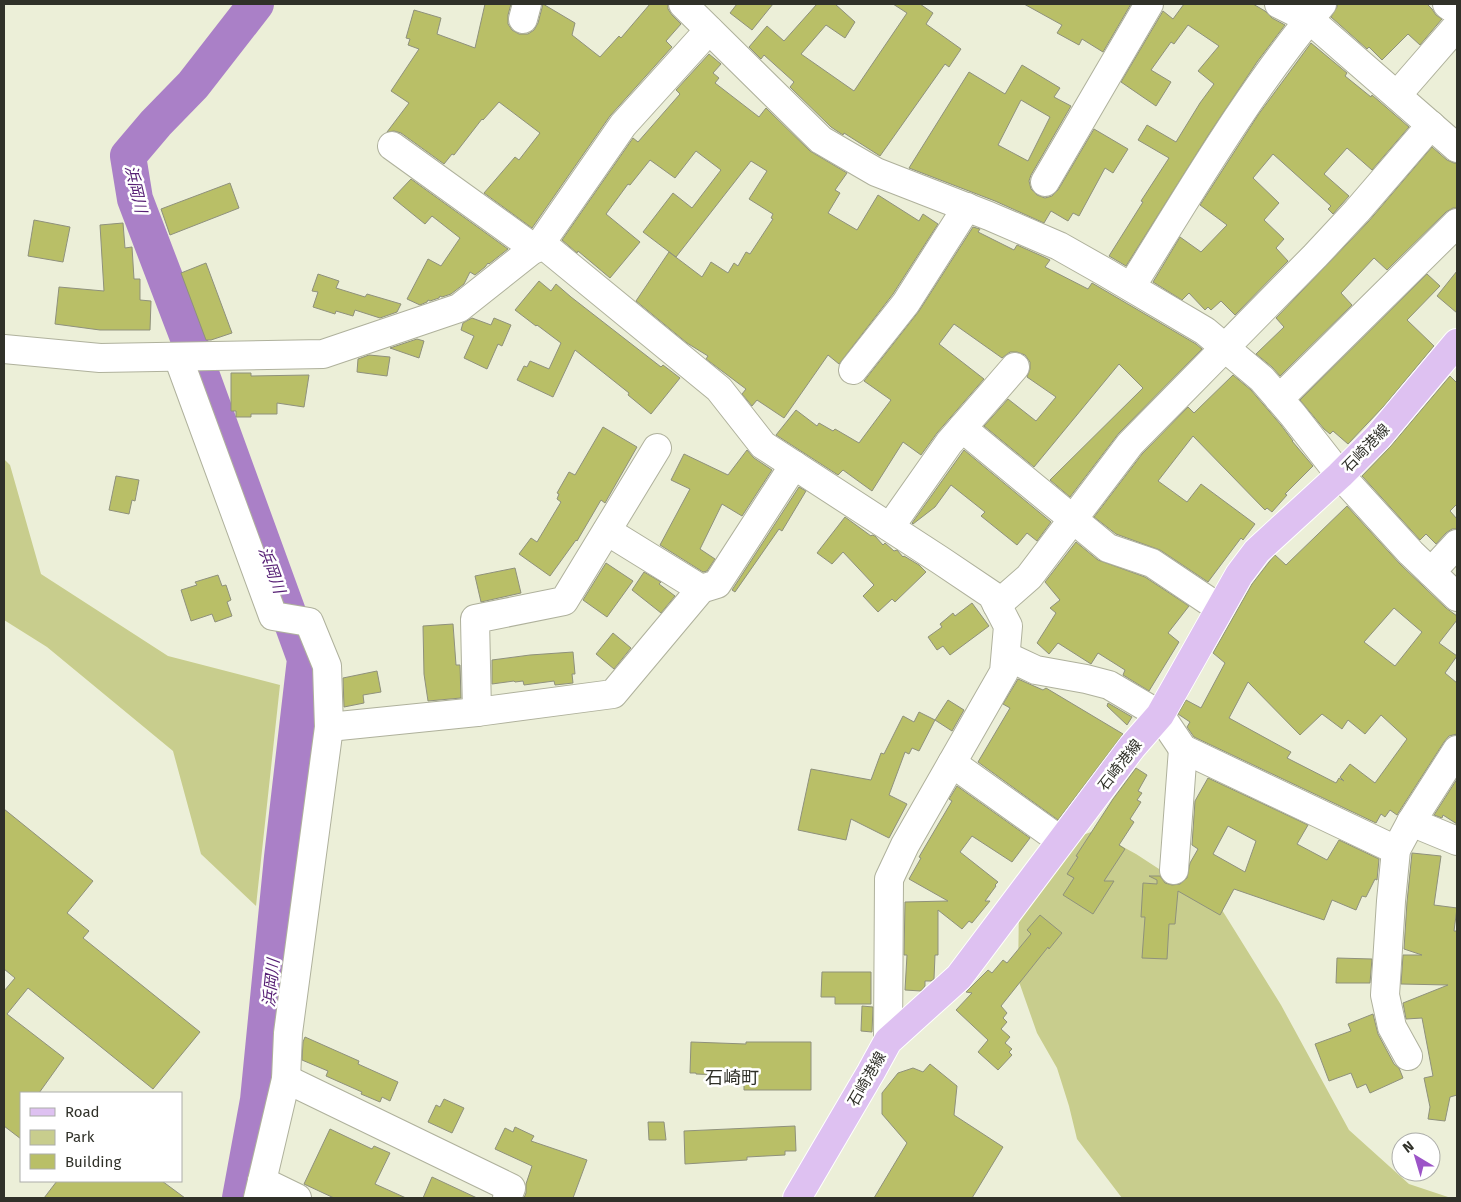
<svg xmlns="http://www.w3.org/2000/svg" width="1461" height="1202" font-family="'Fira Sans','Noto Sans JP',sans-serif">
<rect width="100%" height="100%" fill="#ecefd8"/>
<g fill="#c8cd8d">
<polygon points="4,459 10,465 41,574 168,656 280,685 256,906 201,854 173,751 47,647 4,620"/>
<polygon points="1094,831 1136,854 1222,910 1281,1005 1349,1130 1409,1184 1451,1198 1122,1198 1077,1139 1069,1106 1057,1068 1037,1033 1018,979 1019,901 1046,848"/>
</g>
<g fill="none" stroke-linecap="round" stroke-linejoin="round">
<polyline stroke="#aa80c7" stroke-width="36" points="240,1198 258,1100 282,857 305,659 190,343 135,199 128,156 156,123 193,85 256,4"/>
</g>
<g fill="#b9bf67" stroke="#8f917c" fill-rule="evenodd">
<polygon points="485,4 511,4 508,15 508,24 512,30 519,34 528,34 534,30 538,23 543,4 575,23 572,35 600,57 619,36 621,38 650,4 668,4 668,9 672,15 681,24 666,41 672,47 610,116 532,228 484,193 515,157 519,160 540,133 499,102 483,120 482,119 454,155 452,154 444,164 401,133 394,131 387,132 409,103 391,91 419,49 408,45 410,39 406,38 414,10 441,18 437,34 475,48"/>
<polygon points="737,4 773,4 752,30 730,13"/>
<polygon points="817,4 835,4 855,22 845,38 826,25 801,54 854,91 907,13 893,4 920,4 933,13 926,24 961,49 949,67 945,64 880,156 844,133 843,135 831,127 790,87 794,82 764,55 761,59 749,47 767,26 784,41"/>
<polygon points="1024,4 1131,4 1103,52 1082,39 1079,45 1057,33 1062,25"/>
<polygon points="1184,4 1253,4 1265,11 1272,18 1285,25 1257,62 1209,134 1126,266 1109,256 1143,202 1141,201 1169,158 1138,140 1147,125 1176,142 1200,103 1214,84 1198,71 1219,46 1188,25 1174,44 1171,42 1151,70 1171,82 1156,106 1121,82 1163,11 1173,19"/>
<polygon points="1337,4 1427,4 1432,9 1436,15 1442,19 1420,45 1408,34 1382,60 1369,47 1367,49 1331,17 1337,7"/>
<polygon points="1311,43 1347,73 1345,76 1371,97 1372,95 1409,127 1372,170 1347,148 1324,174 1349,196 1333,214 1328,209 1331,206 1273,154 1253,178 1279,203 1264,220 1284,239 1276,248 1288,261 1235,315 1221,301 1211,310 1208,307 1205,310 1189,293 1182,300 1153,282 1180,237 1201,252 1227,225 1200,205 1258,115"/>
<polygon points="709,54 721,64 713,73 719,78 715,83 759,117 766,108 810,151 847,173 835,190 840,193 828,213 857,230 878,195 919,221 923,214 938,224 893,294 839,364 828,355 784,418 757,400 752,406 742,394 746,389 706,359 708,356 687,343 636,301 669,252 702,277 711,262 728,273 734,263 738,266 746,252 750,254 773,219 771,218 773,214 749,199 767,171 751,161 676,257 643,232 673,193 692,208 721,170 696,151 675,178 650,160 630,185 628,184 606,214 640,242 610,278 578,251 577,253 562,240 633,138 638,142 680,94 676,90"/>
<path d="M1022,65L1060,88L1054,97L1071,106L1031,175L1029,181L1031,189L1037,195L1045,198L1052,196L1058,190L1094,129L1128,149L1113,173L1105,168L1079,216L1073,213L1068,221L1051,211L1044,223L995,201L909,168L969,72L1005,94ZM1021,100L1050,117L1028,161L998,145Z"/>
<polygon points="1432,147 1447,160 1454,163 1457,163 1457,208 1453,208 1446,212 1387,270 1374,258 1341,293 1352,305 1280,376 1272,367 1256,354 1284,327 1276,318 1368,222"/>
<polygon points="411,179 508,249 489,264 488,263 485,267 475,275 470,272 464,284 451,294 442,297 440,296 439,298 430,301 428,300 427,302 420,305 407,299 428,259 441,266 460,238 432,216 425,224 393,198"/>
<polygon points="230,183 239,208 170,235 161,209"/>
<polygon points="34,220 70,227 63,262 28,256"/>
<polygon points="123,223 125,248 132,247 134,279 140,279 140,300 151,301 150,330 100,330 55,324 59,287 104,291 100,225"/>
<polygon points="973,227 980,229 978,232 1014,250 1017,245 1044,257 1050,260 1045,267 1088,289 1092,283 1196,344 1202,349 1119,433 1070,497 1050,480 1143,388 1119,364 1034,467 984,426 1008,399 1036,421 1056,397 1027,377 1030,369 1030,362 1025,355 1017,352 1010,352 1002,358 954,324 939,344 984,379 937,433 921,455 903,442 872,491 843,470 838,475 776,435 796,410 817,426 819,423 833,431 835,429 859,443 891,400 864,381 919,311"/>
<polygon points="206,263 232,333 211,340 206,340 181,273"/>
<polygon points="1457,271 1457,313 1437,296"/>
<polygon points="318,274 339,281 336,288 365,297 367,294 401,304 397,312 380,318 355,310 353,316 336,311 335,314 313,307 318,292 312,291"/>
<polygon points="1427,274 1440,286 1407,320 1434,346 1384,406 1348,444 1333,431 1330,434 1324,429 1300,400"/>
<polygon points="539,281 551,291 556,284 571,297 661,367 663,365 680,378 651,414 628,395 629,393 575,350 553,397 517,380 524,366 527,367 530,361 549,369 561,343 537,325 536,326 515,310"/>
<polygon points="472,318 491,325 494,318 511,325 502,346 498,344 487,369 464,358 474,336 461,330 463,323"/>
<polygon points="417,339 424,341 419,358 390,348"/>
<polygon points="369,355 390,357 387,376 357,372 358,359"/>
<polygon points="231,373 251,373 251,376 309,375 304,407 277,403 277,414 251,414 251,417 236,417 236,411 231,411"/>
<polygon points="1233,375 1251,390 1281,425 1293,441 1292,441 1313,466 1285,494 1287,495 1272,512 1267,508 1265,510 1193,436 1158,481 1187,502 1201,484 1255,524 1243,540 1241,538 1208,582 1160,550 1116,534 1094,517 1142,454 1188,407 1194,413"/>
<polygon points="1450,376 1457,383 1457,504 1450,511 1457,519 1457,529 1452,529 1446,533 1436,544 1426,534 1420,540 1362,476 1390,447"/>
<polygon points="603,427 637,447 605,503 601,500 577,541 576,540 550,576 519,554 531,538 537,542 561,502 557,499 559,494 557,493 569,472 575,475"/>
<polygon points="747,450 754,458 772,470 742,516 722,504 700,549 715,559 707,571 703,572 660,545 690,489 671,480 684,454 728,475"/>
<polygon points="964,450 1051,522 1037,541 1027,533 1017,545 981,516 985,512 951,485 935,507 913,524 912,523"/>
<polygon points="116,476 139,480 135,501 132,500 129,514 109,510"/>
<polygon points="799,487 806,491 782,531 779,529 735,592 732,590"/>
<path d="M1347,506L1400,564L1446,608L1457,616V620L1439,643L1457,656L1445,673L1457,683V734L1449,736L1444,742L1397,815L1390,810L1385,817L1381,814L1376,823L1194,737L1187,727L1190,722L1178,714L1186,700L1201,708L1225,663L1213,653L1252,584L1269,562L1275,555L1286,565ZM1394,608L1422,632L1395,666L1364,642ZM1248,682L1300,735L1322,714L1342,729L1348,720L1365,734L1381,715L1407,739L1375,783L1350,764L1340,777L1344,781L1339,778L1336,783L1287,758L1291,752L1229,718Z"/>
<polygon points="845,517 871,536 872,535 875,536 883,545 885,543 894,551 897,550 903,557 904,556 919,565 926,572 895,602 892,599 878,612 863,596 874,585 843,552 832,564 817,553"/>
<polygon points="1076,542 1098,560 1145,577 1189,606 1168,633 1179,642 1149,691 1123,675 1125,670 1098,653 1091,664 1058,643 1049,654 1037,643 1056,613 1050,608 1060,600 1045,582"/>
<polygon points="606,563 633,581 607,617 583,600"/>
<polygon points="515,568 521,593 481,602 475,576"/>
<polygon points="644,572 661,582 659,584 675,596 661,613 632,590"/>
<polygon points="218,575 222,586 226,585 231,600 227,602 232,616 215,622 212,614 191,621 181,590 197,585 195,582"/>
<polygon points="972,603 989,626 950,655 943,646 937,650 928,637 942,627 940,624 953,613 955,616"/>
<polygon points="453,624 456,665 460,665 461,698 428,701 424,674 423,626"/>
<polygon points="613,633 631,648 614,669 596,654"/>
<polygon points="573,652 575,674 572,674 573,683 555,685 554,681 524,685 523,681 515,682 514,681 492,684 492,660 530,655"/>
<polygon points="377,671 381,692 363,695 364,703 344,707 343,678"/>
<polygon points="1018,679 1043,690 1046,688 1123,734 1058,820 978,762 1010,708 1003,704"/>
<polygon points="948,700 964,710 952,731 935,720"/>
<polygon points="1108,703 1132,717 1127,725 1107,706"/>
<polygon points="919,712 935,720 919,751 912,748 909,754 905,752 889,795 907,804 889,838 851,819 846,840 798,830 811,769 871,780 881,753 884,754 903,716 914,722"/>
<polygon points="1136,768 1147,775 1138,791 1142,793 1137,800 1141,802 1130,819 1134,822 1119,845 1125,849 1104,881 1114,881 1093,914 1063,895 1074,878 1067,874 1078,857 1076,856 1113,799"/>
<path d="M1208,778L1308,825L1297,844L1327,860L1339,840L1379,859L1377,880L1375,879L1366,897L1362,896L1356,910L1332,900L1324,920L1234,889L1220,915L1178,891L1175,924H1169L1167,959L1142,958L1145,917H1141L1143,883L1157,884V880L1149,876H1160L1165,883L1172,885L1180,884L1187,878L1190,863L1198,849L1192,845L1195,801ZM1228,826L1256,841L1245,872L1213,854Z"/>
<polygon points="1457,779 1457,824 1443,815 1442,818 1434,815"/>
<polygon points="957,786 1030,838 1012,862 972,836 960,852 998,882 995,885 996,886 985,901 990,901 972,923 969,921 962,929 938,910 938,955 935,955 934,979 931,981 925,981 925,986 921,991 905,990 907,955 904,955 905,902 948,901 909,879 921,858 919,857 952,801 949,799"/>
<polygon points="4,809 93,881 67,913 89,931 83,938 200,1032 153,1089 28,988 7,1014 64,1058 39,1093 21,1093 21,1139 4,1126 4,991 15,978 4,969"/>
<polygon points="1412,853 1441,856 1434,905 1457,908 1454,931 1457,931 1457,1095 1450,1097 1445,1121 1428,1119 1430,1107 1424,1078 1433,1076 1422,1018 1406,1019 1403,1003 1448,985 1401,984 1403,955 1422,955 1404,949 1407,902"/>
<polygon points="1040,915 1062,933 1049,949 1048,947 1001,1006 1007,1013 1003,1018 1007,1022 1001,1029 1010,1037 1005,1043 1012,1049 1009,1052 1012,1055 998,1070 978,1052 988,1040 956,1010 972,993 966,992 988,970 992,973 1003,960 1007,963 1031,934 1027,930"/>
<polygon points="1337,958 1372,959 1370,983 1336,983"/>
<polygon points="822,972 871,972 871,1004 835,1004 835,997 821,997"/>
<polygon points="862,1006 873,1007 872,1032 861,1031"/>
<polygon points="1373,1014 1378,1034 1394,1064 1399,1068 1403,1078 1370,1093 1366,1084 1357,1088 1351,1073 1329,1081 1315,1044 1351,1031 1348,1024"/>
<polygon points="305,1037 359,1061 358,1064 398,1082 390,1101 382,1097 380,1102 361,1094 362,1092 326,1076 328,1071 302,1060 303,1042"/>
<polygon points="691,1042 746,1044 746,1042 811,1042 811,1090 744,1090 744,1076 696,1074 696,1073 690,1073"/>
<polygon points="930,1064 957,1086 954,1115 1003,1147 972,1198 874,1198 907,1143 882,1114 882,1093 898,1073 913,1068 923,1072"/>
<polygon points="444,1099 464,1108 452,1133 428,1122 436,1105 440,1107"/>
<polygon points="648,1122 664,1122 666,1140 649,1140"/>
<polygon points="795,1126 796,1151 785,1151 785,1155 747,1157 747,1160 685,1164 684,1131"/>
<polygon points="515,1127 534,1136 531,1141 587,1160 573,1198 524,1198 526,1193 526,1184 532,1166 495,1149 505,1128 513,1132"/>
<polygon points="330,1129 372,1149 374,1146 390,1153 375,1184 406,1198 334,1198 304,1184"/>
<polygon points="432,1177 477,1198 423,1198"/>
<polygon points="57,1181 162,1181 185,1198 44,1198"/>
</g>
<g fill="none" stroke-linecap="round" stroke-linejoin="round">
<defs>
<g id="minor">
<polyline points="683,4 821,140 876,172 989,216 1059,246 1105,272 1205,331 1262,379 1293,415 1340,475 1411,553 1457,597"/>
<polyline points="1279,4 1309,19 1457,148"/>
<polyline points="1447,4 1449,6 1457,7"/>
<polyline points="523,19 527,4"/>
<polyline points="1397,95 1457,26"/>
<polyline points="392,146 535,249"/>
<polyline points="1045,182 1149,4"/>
<polyline points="541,243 719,389 763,445 940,560 992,595 1008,626 1004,672 905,845 889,879 888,1041"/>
<path d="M1131,287C1191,191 1249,91 1322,4"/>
<polyline points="4,349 100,358 323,354 459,308 541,243 623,125 709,30"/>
<polyline points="178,357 273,616 309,622 327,666 329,727 288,1033 286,1079 258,1198"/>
<polyline points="853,370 906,303 967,207"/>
<polyline points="1279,399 1457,223"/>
<polyline points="962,428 1108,548 1152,563 1219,608"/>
<polyline points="890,527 949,443 1015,367"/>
<polyline points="607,531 701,589"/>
<polyline points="1431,572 1457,544"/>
<polyline points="997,605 1029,577 1130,444 1315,256 1357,211 1431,125"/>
<polyline points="1006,656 1036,670 1086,679 1109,685 1160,715 1183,749 1396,850"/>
<polyline points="477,712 475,619 564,601 657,448"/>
<polyline points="329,727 477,712 613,694 701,589 717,584 794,465"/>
<polyline points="952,763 1061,841"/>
<polyline points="1411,822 1457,841"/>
<polyline points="1174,870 1183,749"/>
<polyline points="1408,1056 1392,1027 1385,995 1391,901 1396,850 1411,822 1457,750"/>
<polyline points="286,1079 511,1188 507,1198"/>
<polyline points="262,1181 297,1198"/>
</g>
<polyline id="major" points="797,1198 871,1072 888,1041 959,977 1132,747 1160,715 1239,575 1257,551 1340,475 1378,437 1457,343"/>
</defs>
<use href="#minor" stroke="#afb19c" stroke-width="30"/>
<use href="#major" stroke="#fff" stroke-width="30"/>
<use href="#minor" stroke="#fff" stroke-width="28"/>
<use href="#major" stroke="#dec1f1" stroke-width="28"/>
</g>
<g text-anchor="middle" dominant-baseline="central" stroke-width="5" stroke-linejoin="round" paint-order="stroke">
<g font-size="15" fill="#303129" stroke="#fff">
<text transform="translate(1366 448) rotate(-46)">石崎港線</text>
<text transform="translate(1120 765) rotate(-52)">石崎港線</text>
<text transform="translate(867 1079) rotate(-60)">石崎港線</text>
</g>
<g font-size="16" font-style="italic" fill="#572075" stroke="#fff">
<text transform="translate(136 189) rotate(77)">浜岡川</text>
<text transform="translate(272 570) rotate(70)">浜岡川</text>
<text transform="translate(271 983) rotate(-84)">浜岡川</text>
</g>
<g font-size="18" fill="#303129" stroke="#fff">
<text x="732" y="1078">石崎町</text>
</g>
</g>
<rect width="1461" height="1202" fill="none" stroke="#303129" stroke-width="10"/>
<rect x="20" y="1092" width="162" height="90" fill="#ffffff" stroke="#acada9"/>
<rect x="30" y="1108" width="25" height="8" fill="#dec1f1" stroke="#acada9"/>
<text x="65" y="1117" font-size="15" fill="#303129">Road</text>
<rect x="30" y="1130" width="25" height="15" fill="#c8cd8d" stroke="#acada9"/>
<text x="65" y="1142" font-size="15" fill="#303129">Park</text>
<rect x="30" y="1154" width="25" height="15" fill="#b9bf67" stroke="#acada9"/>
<text x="65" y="1167" font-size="15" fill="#303129">Building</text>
<g transform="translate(1416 1157) rotate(322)"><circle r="24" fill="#ffffff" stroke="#acada9"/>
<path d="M0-4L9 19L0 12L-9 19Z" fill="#9c54c7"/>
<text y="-8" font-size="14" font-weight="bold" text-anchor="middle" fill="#303129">N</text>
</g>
</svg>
